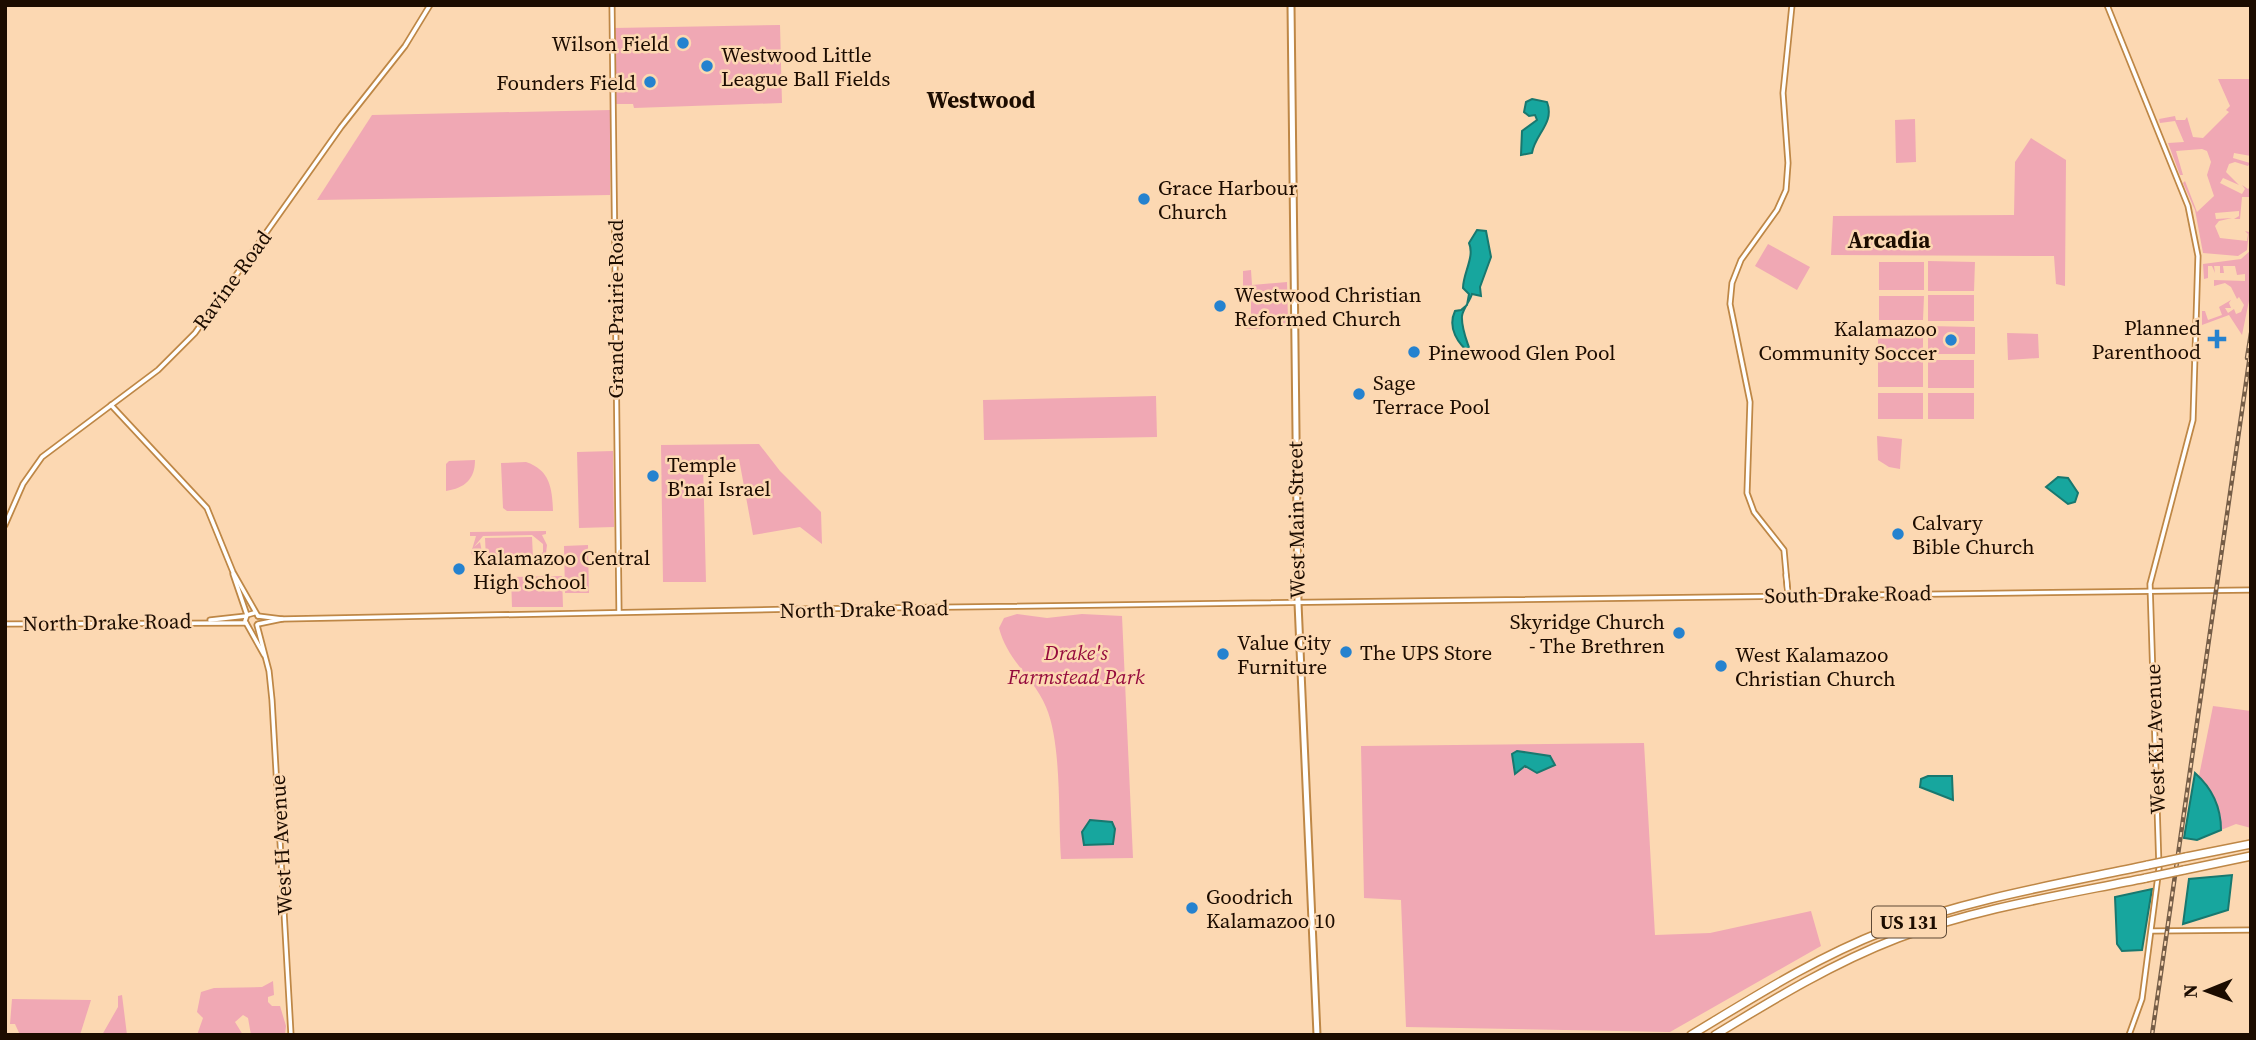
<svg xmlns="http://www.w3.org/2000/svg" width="2256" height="1040" font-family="'Source Serif 4',serif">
<rect width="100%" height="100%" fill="#fcd8b2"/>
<g fill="#f0a8b4" fill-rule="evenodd">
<polygon points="780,25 782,103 634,108 633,104 615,104 614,28"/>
<polygon points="2218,79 2251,79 2251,156 2234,153 2233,158 2250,163 2248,166 2235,162 2229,164 2226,172 2239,185 2223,178 2220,183 2242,194 2245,189 2242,185 2248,189 2251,186 2249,225 2249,197 2242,197 2240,219 2234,219 2239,216 2239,211 2215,213 2216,219 2232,218 2219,221 2215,226 2220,238 2247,241 2248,234 2245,231 2249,232 2247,250 2238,256 2203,253 2195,210 2183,183 2185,181 2197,212 2214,196 2207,175 2211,162 2207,151 2202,149 2176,151 2183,175 2180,175 2168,143 2184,142 2175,121 2160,123 2159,119 2175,116 2176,120 2185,120 2187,117 2193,137 2203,138 2229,112 2226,110 2230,106"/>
<polygon points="611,110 610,195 317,200 372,115"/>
<polygon points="1915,119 1916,162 1896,163 1895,120"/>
<polygon points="2031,138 2066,160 2065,286 2056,284 2054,256 1831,255 1833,216 2014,215 2015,162"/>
<polygon points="1768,244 1810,267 1797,290 1755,266"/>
<polygon points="2251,250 2251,291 2242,335 2229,315 2202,325 2202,311 2205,311 2208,320 2222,315 2219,307 2231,300 2229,303 2231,308 2225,308 2228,313 2234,309 2236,314 2241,312 2244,305 2239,297 2235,301 2237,299 2231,287 2225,283 2214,286 2214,280 2245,281 2245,274 2237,275 2235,266 2223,266 2224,273 2220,273 2220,266 2214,266 2215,273 2212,266 2208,266 2208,278 2204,279 2203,264 2241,259"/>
<polygon points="1928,261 1975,262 1974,291 1928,291"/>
<rect x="1879" y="262" width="45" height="28"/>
<polygon points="1251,270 1252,285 1287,282 1288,321 1285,328 1246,329 1244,326 1245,321 1251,320 1251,287 1243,287 1243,271"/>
<rect x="1928" y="295" width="46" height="26"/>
<polygon points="1879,296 1924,296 1923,320 1879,320"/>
<polygon points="1928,326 1975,327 1975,354 1928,354"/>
<polygon points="1923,327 1923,352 1878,353 1878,328"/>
<polygon points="2007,333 2038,334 2039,358 2008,360"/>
<rect x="1928" y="360" width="46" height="28"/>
<rect x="1878" y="361" width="45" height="26"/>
<rect x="1878" y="393" width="45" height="26"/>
<rect x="1928" y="393" width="46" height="26"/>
<polygon points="1156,396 1157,437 984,440 983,400"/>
<polygon points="1877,436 1902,439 1900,469 1889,467 1878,460"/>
<polygon points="759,444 780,471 821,512 822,544 800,527 753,535 739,459 703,462 706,582 663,582 661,445"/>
<polygon points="613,451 614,527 579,528 577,452"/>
<path d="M475,460C475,479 465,488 446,491V464L449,461Z"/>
<path d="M526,462C550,470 552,488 553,511H507L503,508L501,463Z"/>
<path d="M546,531V534L542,535L547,545L546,553L535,564H484L471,553L476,536H470V532ZM532,535L543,544V552L536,559L484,561L474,552H482L480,542L474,547L483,536Z"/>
<polygon points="532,537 533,558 486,559 485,538"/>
<polygon points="588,545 589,593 565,593 564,546"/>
<polygon points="562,576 563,607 512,607 511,577"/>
<path d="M1017,614L1047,618L1082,614L1122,616L1133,858L1061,859C1058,817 1062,744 1046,707C1033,676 1008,662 999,628L1004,618Z"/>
<path d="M2213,706L2251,711V828L2236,824L2221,830C2221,810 2214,789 2199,776Z"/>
<polygon points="1644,743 1655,935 1710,933 1811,911 1821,946 1670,1032 1406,1027 1401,900 1364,898 1361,746"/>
<polygon points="273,981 274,995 268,997 268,1002 272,1006 280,1006 286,1026 285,1035 251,1035 248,1018 243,1015 235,1022 243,1035 197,1035 203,1018 197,1012 201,992 214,988 262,987"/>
<polygon points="122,995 127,1035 102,1035 118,1007 118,996"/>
<polygon points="12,999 91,1000 80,1035 20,1035 15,1024 10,1024"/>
</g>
<g fill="#17a69e" stroke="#18786f" stroke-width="2">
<path d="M1532,99L1547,102C1555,123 1535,134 1532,153L1521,155L1522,131L1537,120L1535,115L1529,116L1524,112L1526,102Z"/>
<path d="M1477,230L1486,231L1491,257L1480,287L1481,296L1472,294C1470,301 1463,309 1462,316C1461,329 1468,343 1471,354C1458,344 1447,328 1455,311L1461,310L1467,305L1469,294L1463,288C1463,273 1475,257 1469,243Z"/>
<polygon points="2058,477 2068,478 2078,493 2075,502 2068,504 2046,487"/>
<polygon points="1517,751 1550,756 1555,765 1537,773 1525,766 1515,774 1512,754"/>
<path d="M2195,773C2212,788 2221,807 2221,830L2197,840L2184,838Z"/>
<polygon points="1928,776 1952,776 1953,800 1920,787 1921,779"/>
<polygon points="1090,820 1112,822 1115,829 1113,844 1084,845 1082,832"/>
<polygon points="2232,875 2228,910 2183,924 2189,879"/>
<polygon points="2152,889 2142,950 2122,951 2117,944 2115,897"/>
</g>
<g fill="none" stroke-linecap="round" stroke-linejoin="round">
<defs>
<g id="tertiary">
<polyline points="612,5 619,612"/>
<polyline points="2107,5 2188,206 2198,256 2193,420 2150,584 2159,868 2142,999 2129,1035"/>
<polyline points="111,405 207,508 233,572 258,616"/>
<polyline points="5,525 23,484 42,457 158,370 195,333 341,127 405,46 430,5"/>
<polyline points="233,574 247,615"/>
<polyline points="1786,575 1788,594"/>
<polyline points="1788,595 1784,550 1754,512 1747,493 1750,402 1730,304 1732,283 1741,260 1777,210 1786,190 1788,163 1783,93 1792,5"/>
<polyline points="254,613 247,615 245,621 264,655"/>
<polyline points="258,616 282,619 799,609 2251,590"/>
<polyline points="210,620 246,616"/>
<polyline points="5,624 246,623"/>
<polyline points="258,624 282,619"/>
<polyline points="257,625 269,671 272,700 291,1035"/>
<polyline points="2152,931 2251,930"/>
</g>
<polyline id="primary" points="1291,5 1298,603 1317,1035"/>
<g id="motorway">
<polyline points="2186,857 2251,844"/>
<polyline points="2184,870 2251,856"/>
<path d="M1691,1035C1754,997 1815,958 1884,931C1969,899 2059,884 2148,865"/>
<path d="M1715,1035C1774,999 1833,963 1898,938C1978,908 2063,895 2146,878"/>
</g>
</defs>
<use href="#tertiary" stroke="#be8746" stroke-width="7"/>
<use href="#primary" stroke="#be8746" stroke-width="9"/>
<use href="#motorway" stroke="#be8746" stroke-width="10"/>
<use href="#tertiary" stroke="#fff" stroke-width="3.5"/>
<use href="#primary" stroke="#fff" stroke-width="5"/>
<use href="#motorway" stroke="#fff" stroke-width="7"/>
<defs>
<g id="rail">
<polyline points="2247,358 2251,333"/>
<polyline points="2152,1035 2251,348"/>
</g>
</defs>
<use href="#rail" stroke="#755d47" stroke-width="4.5"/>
<use href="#rail" stroke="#fcd8b2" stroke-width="2" stroke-dasharray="5" stroke-linecap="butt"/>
<defs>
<g id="motorway-bridge">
<polyline points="2148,865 2186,857"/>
<polyline points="2146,878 2184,870"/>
</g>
</defs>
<use href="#motorway-bridge" stroke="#be8746" stroke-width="10" stroke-linecap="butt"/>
<use href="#motorway-bridge" stroke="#fff" stroke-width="7"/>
</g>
<g fill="#2582cf" stroke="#fcd8b2" stroke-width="2.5">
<circle cx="683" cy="43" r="7"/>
<circle cx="707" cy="66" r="7"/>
<circle cx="650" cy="82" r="7"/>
<circle cx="1144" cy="199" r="7"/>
<circle cx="1220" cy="306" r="7"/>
<path d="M2213.5 328.5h7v7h7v7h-7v7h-7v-7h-7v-7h7z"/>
<circle cx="1951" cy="340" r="7"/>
<circle cx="1414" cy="352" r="7"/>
<circle cx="1359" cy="394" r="7"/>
<circle cx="653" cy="476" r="7"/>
<circle cx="1898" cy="534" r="7"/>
<circle cx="459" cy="569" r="7"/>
<circle cx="1679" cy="633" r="7"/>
<circle cx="1346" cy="652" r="7"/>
<circle cx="1223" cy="654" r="7"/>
<circle cx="1721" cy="666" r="7"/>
<circle cx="1192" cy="908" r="7"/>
</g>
<g text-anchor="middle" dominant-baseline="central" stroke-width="5" stroke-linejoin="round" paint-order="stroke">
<rect fill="#fcd8b2" stroke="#5f4935" stroke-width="2" x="1872" y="906.5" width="74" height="31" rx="5"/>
<g font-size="19" font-weight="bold" fill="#1c0c00">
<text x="1909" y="922">US 131</text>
</g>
<g font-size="21" fill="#1c0c00" stroke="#fcd8b2" text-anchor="start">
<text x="669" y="43" text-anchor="end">Wilson Field</text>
<text x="721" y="54">Westwood Little<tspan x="721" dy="24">League Ball Fields</tspan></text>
<text x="636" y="82" text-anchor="end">Founders Field</text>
<text x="1158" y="187">Grace Harbour<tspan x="1158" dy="24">Church</tspan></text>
<text x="1234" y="294">Westwood Christian<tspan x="1234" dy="24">Reformed Church</tspan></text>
<text x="2201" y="327" text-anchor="end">Planned<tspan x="2201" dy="24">Parenthood</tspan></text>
<text x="1937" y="328" text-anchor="end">Kalamazoo<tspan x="1937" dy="24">Community Soccer</tspan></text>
<text x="1428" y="352">Pinewood Glen Pool</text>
<text x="1373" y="382">Sage<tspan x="1373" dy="24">Terrace Pool</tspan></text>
<text x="667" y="464">Temple<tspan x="667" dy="24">B'nai Israel</tspan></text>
<text x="1912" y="522">Calvary<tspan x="1912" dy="24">Bible Church</tspan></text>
<text x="473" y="557">Kalamazoo Central<tspan x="473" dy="24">High School</tspan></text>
<text x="1665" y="621" text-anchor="end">Skyridge Church<tspan x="1665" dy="24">- The Brethren</tspan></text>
<text x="1237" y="642">Value City<tspan x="1237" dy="24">Furniture</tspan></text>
<text x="1360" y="652">The UPS Store</text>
<text x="1735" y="654">West Kalamazoo<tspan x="1735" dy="24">Christian Church</tspan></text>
<text x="1206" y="896">Goodrich<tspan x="1206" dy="24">Kalamazoo 10</tspan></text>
</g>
<g font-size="21" fill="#1c0c00" stroke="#fcd8b2">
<text transform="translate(232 280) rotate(-54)">Ravine Road</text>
<text transform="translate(615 309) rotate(-90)">Grand Prairie Road</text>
<text transform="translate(1296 520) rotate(-91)">West Main Street</text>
<text transform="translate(1848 594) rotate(-1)">South Drake Road</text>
<text transform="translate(864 609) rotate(-1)">North Drake Road</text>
<text transform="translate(107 622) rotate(-1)">North Drake Road</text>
<text transform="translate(2155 739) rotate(-92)">West KL Avenue</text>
<text transform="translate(281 845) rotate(-93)">West H Avenue</text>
</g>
<g font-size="21" font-style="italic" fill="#950b3e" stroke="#fcd8b2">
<text x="1076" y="652">Drake's<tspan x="1076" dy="24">Farmstead Park</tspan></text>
</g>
<g font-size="23" font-weight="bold" fill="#1c0c00" stroke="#fcd8b2">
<text x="981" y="100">Westwood</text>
<text x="1889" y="240">Arcadia</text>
</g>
</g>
<rect width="2256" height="1040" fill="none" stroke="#1c0c00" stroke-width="14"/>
<g transform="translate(2207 991) rotate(269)" stroke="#fcd8b2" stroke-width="5" paint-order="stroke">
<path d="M0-5L12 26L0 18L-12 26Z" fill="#1c0c00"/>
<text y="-10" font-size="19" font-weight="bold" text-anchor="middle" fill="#1c0c00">N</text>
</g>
</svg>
